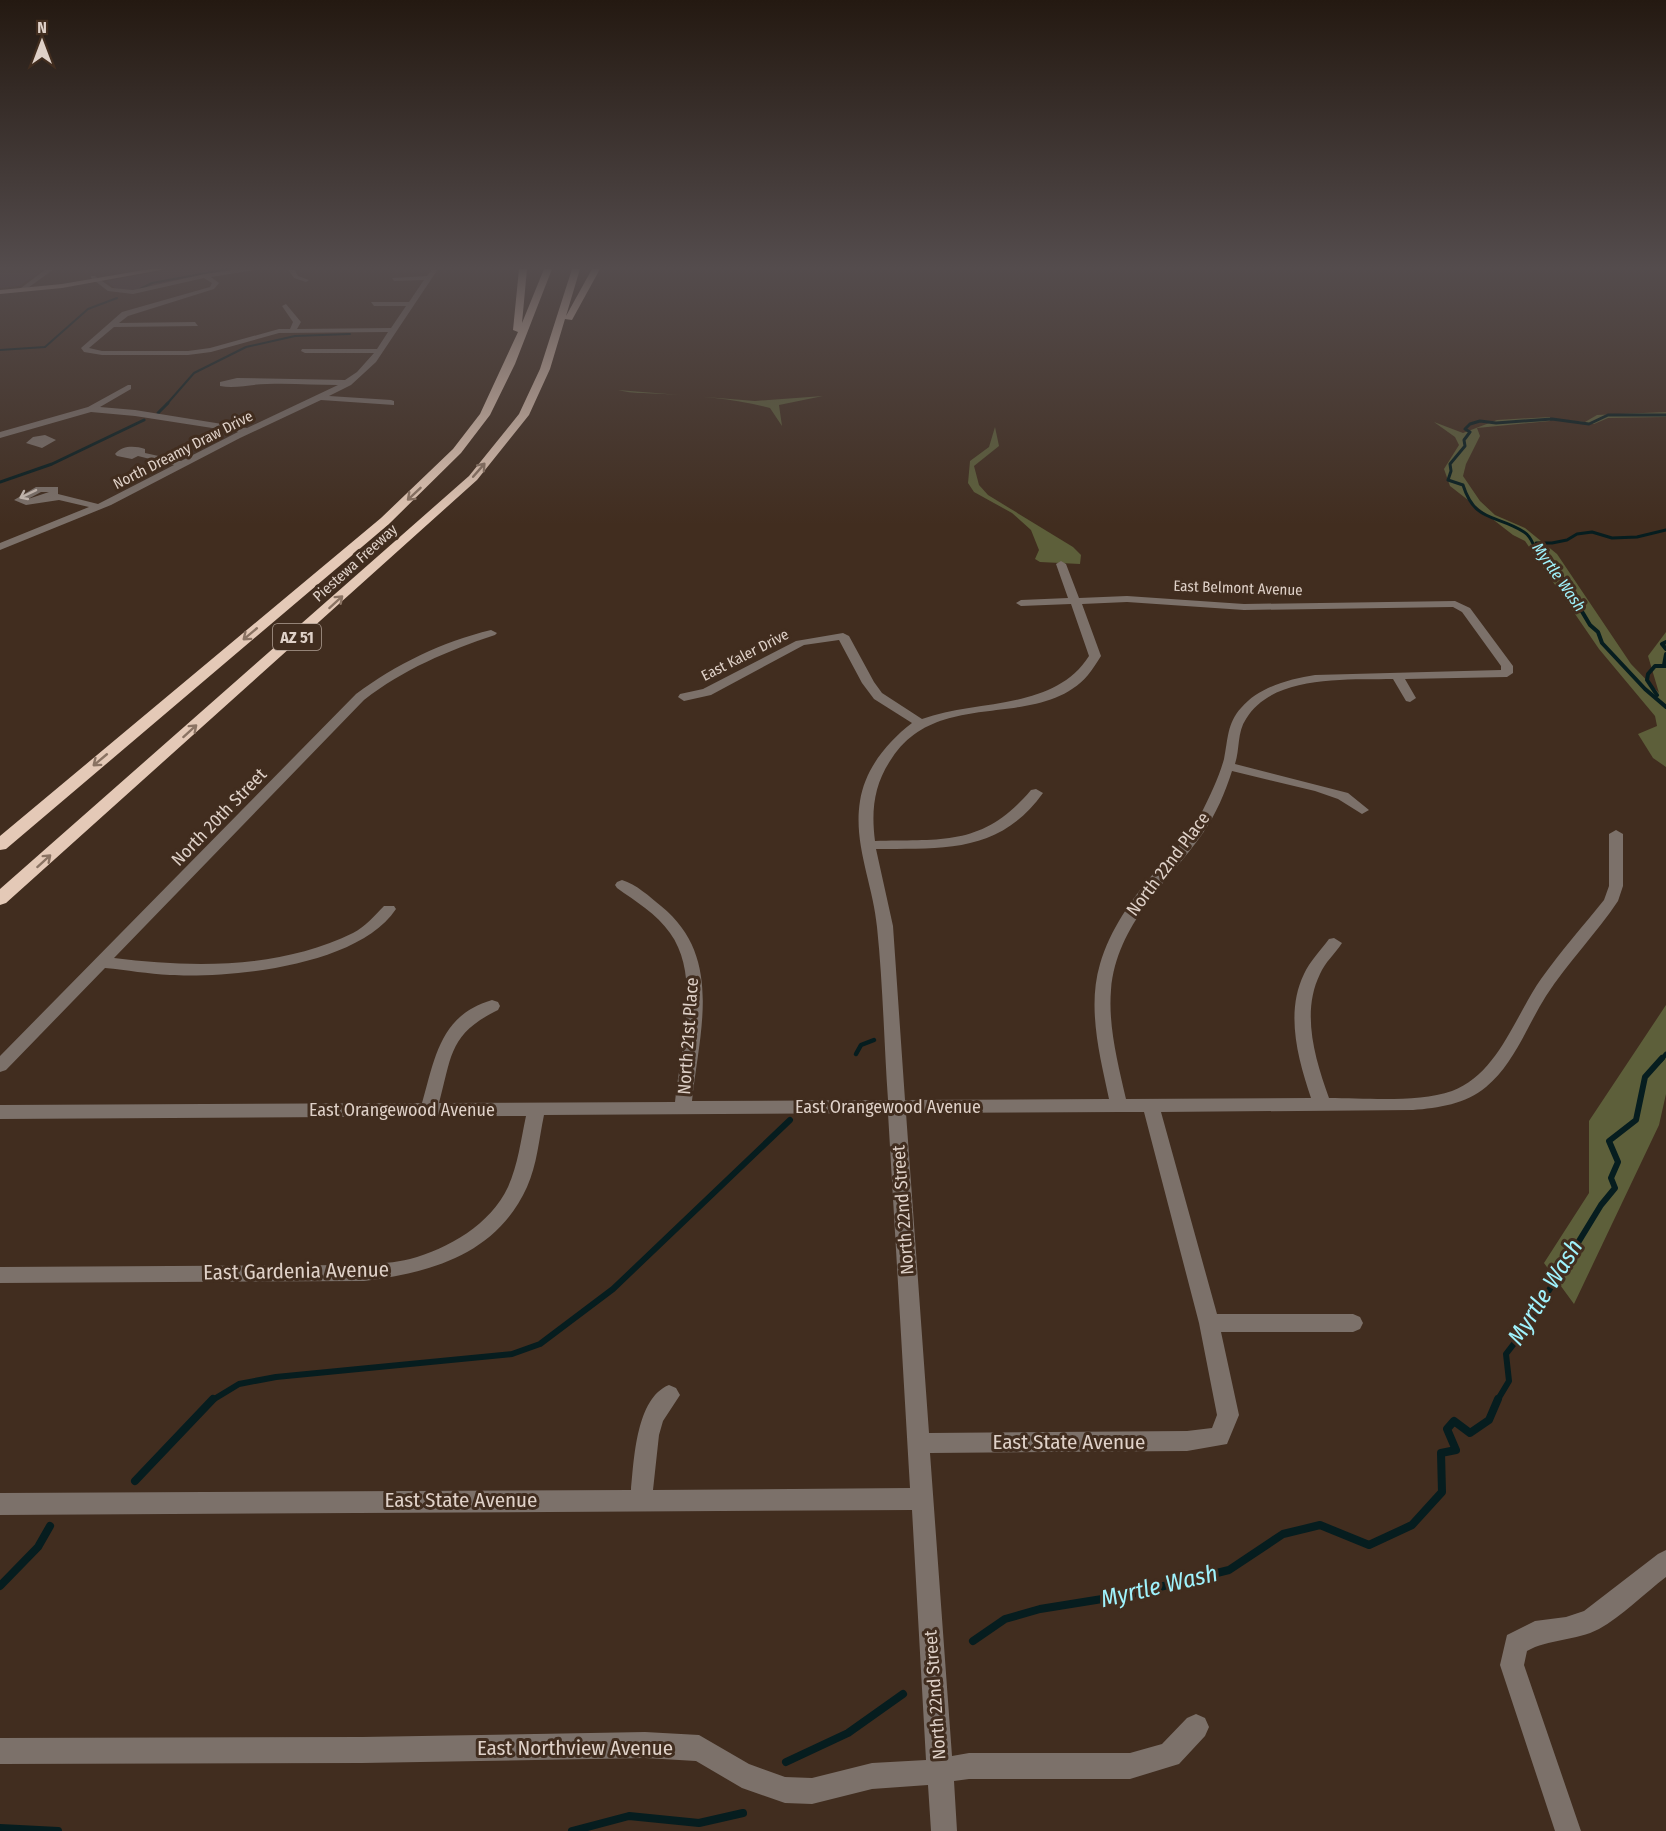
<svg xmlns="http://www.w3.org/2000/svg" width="1666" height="1831" font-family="'Fira Sans Condensed',sans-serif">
<rect width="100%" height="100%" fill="#412d1f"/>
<g fill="#473339">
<polygon points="173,269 246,269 136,290 116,289 106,281"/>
<polygon points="0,273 39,273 19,286 0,288"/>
</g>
<g fill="#5d5f3a">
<path d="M618,390L755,401L823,396L779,405L782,426L770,408C736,399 700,396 664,394C648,393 633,394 618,390Z"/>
<polygon points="1666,412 1666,417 1608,418 1594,424 1564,420 1585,422 1597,415"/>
<polygon points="1550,417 1550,421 1477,428 1480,436 1466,464 1463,476 1480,501 1495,515 1525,528 1557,554 1631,664 1659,693 1648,656 1666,632 1666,767 1653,758 1638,734 1657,726 1655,716 1599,649 1525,541 1513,535 1450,486 1444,469 1459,445 1455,437 1434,422 1463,433 1497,420"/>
<polygon points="995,427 999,446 974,466 979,485 988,495 1073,547 1081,555 1080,564 1040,562 1035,559 1039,550 1031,530 1012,513 974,492 968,483 970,461 989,447"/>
<polygon points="1666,1005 1666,1094 1659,1125 1574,1304 1544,1263 1589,1193 1589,1121"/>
</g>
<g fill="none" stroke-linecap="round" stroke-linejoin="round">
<g stroke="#061d1f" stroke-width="2">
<polyline points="140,289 152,283 228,269"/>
<polyline points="0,350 45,347 88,309 117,298"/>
<polyline points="166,405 194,373 246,347 295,336 350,334"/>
</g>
<g stroke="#061d1f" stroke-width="3">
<polyline points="158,413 168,403"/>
<polyline points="0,482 52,464 144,420"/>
<polyline points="1536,543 1552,543 1567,540 1577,534 1592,532 1612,538 1637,537 1666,530"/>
<path d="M1561,575C1554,566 1543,560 1537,551C1532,544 1532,537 1524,532C1496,514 1475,523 1463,485L1448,480L1451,471L1450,464L1465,446L1464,440L1470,432L1465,429L1470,424L1480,421L1496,423L1552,419L1589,424L1608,415H1666"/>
</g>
<g stroke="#061d1f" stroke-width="4">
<polyline points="1559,573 1590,625 1598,632 1602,643 1645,689 1666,707"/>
<polyline points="1666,642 1662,644 1666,649"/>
<polyline points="1664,665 1666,654"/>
<polyline points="1657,695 1647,680 1648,674 1655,666 1666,666"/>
</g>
<g stroke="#061d1f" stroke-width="4.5">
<polyline points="856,1054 861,1045 874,1040"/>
<polyline points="1661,1060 1666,1054"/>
</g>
<g stroke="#061d1f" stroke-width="6">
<polyline points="211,1401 239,1384 276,1377 512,1354 540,1344 613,1289 790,1120"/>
<polyline points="1497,1401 1509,1381 1506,1354 1526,1328 1601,1205 1615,1188 1611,1178 1618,1162 1609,1141 1636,1120 1645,1077 1662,1058"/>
</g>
<g stroke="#061d1f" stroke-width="8">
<polyline points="135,1481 213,1399"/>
<polyline points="0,1586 38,1547 50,1526"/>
<polyline points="973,1641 1005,1619 1040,1609 1127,1595 1229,1570 1283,1534 1320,1525 1369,1545 1412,1525 1442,1492 1441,1453 1456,1450 1447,1429 1454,1421 1470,1433 1489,1420 1498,1399"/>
<polyline points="786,1762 848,1733 903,1694"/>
<polyline points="0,1828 58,1831"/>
<polyline points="572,1831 629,1816 699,1823 743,1813"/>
</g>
<g fill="#7c716a" fill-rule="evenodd">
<polygon points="46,269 54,269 25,290 21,290 21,288"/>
<path d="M241,269H260L211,277L219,283L214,289L128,316L119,323L195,322L198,326L114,327L89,348L102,351H188L210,348L279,329H290L293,322L282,306L286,304L301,322L297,329L391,328L406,306H374L371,302H409L424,280L394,281L392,278L427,276L432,269H438L376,362L351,385L329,396L391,400L394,401V405L321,400L240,438L111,505L0,550V543L89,507L59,500L26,505L14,500L36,487H58V494L98,504L174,465L138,456L132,459L117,456L115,454C123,445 135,446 145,449V453L181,461L238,432L135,416L91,412L0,438V432L88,407L128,385H131V389L100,407L135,410L247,428L338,385C315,385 291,383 267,384C251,384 236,389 220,386V382L237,378L345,380L357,372L374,353H305L301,351L302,349H377L388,332L279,333L211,352L188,355H102L84,352L81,348L122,312L210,287L212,283L204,278L133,294L108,291L91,278V276H95L112,288L133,290L205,274ZM41,492H49L28,499Z"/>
<polygon points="288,269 294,269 298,276 309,280 306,282 294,278"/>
<polygon points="45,435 56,440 42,448 26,443 33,437"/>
<path d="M1061,561L1066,564L1079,598L1127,596L1244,604L1455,601L1470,608L1513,666V673L1507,677L1405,679L1416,698L1410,702L1406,701L1393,679C1348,680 1273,674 1246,719C1237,732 1240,749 1235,764L1348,793L1369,810L1362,814L1338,799L1315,791L1232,771C1225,793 1216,814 1203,833C1167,884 1117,923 1111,990C1108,1026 1118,1064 1126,1099L1311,1098C1298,1059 1285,1013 1304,974C1310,961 1320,951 1329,939L1334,938L1342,943C1335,954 1325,962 1320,974C1301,1013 1315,1059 1329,1098C1365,1098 1417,1103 1452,1091C1498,1074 1515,1016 1541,979C1561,951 1583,926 1604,900L1609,886V834L1616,830L1623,834V886L1618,901C1596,934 1568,962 1546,996C1527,1026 1514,1064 1486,1087C1466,1104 1438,1108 1413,1110L1161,1112L1217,1314H1353L1360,1317L1363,1323L1360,1329L1353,1332H1221L1239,1415L1227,1444L1187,1451L930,1453L952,1756L969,1753H1130L1162,1744L1187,1718L1196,1714L1205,1718L1209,1727L1205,1736L1179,1764L1130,1779H969L954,1781L957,1831H931L928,1785L872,1789L812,1804L785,1803L742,1788L696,1761L645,1758L362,1763L0,1764V1738L362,1737L645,1732L699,1735L749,1764L785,1777L812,1778L872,1763L926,1760L912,1510L0,1515V1493L631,1490C634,1460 636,1398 669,1385L676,1388L680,1395L663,1421L659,1435L653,1490L910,1488L888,1113L544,1115C539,1139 537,1165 527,1187C497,1254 431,1273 364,1281L0,1283V1267L364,1265C379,1263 395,1263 410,1259C448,1249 491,1224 508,1187C518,1165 521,1139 526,1116L0,1119V1105L422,1103C435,1058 440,1015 492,1000L498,1002L500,1006L498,1010C449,1034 452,1055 439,1103L675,1102C680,1051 702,977 670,933C657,914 635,901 617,888L615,885L617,882L622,880C636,884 650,897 661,906C724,957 699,1032 692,1101L888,1100C884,1043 883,984 877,927C873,884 853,844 860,801C865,769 887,742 912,723L874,699L862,683L839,640L804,645L711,695L684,701L678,697L680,694L703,689L796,641L843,633L849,636L874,682L882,693L922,719C977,699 1054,711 1089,656L1071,604L1021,606L1016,603L1021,600L1068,598L1056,564ZM1127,602L1244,610L1453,607L1462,612L1501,666V670L1315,675C1289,679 1259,687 1241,708C1227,723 1228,740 1224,759C1219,777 1210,796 1201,814C1190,836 1170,855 1153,874C1131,900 1110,930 1100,964C1087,1008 1100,1056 1109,1099L905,1100L893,926L876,849C943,848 999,854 1043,793L1036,789L1031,790C983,847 943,839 875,841C871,810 874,784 892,758C939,686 1039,732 1088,675C1093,669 1097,662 1101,656L1082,604ZM1121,1112H1144L1199,1323L1217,1415L1212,1428L1187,1431L929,1433L906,1113Z"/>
<path d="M491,630L497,633L495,635C447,651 404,669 364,700L114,958C194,968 279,969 353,933C365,927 375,915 384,906H394L396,909C358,966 233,978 170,975C148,974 127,970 105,968L6,1070L0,1072V1056L356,694C396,664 442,642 491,630Z"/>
<path d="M1666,1550V1577C1645,1593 1621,1617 1599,1629C1576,1641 1548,1639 1527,1651L1524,1665L1581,1831H1555L1500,1665L1507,1635L1535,1621L1566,1617L1584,1611L1658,1554Z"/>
</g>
<polygon fill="#c7b0a2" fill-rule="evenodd" points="150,269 166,269 62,288 0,294 0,290 62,284"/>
<g fill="#e4c9b7" fill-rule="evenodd">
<polygon points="519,269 527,269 522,323 544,269 552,269 515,364 490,415 461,453 389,524 6,849 0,850 0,836 381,518 453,449 480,414 518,332 513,330"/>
<polygon points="572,269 580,269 566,316 592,269 600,269 572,320 565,319 550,369 529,415 477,480 6,903 0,905 0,889 469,476 519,414 540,369"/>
</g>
</g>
<defs><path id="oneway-shaft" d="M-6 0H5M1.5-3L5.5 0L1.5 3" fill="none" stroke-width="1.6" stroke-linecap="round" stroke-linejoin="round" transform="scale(1.5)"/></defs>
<g stroke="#8a7363">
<use href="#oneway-shaft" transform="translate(479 470) rotate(-49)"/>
<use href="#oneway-shaft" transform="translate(414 494) rotate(137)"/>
<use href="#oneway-shaft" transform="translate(336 602) rotate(-42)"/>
<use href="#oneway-shaft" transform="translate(250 634) rotate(140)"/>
<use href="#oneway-shaft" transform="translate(190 731) rotate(-42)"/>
<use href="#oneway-shaft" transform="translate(100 760) rotate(140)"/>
<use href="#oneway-shaft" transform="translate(44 861) rotate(-42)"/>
</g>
<use stroke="#cbbeb5" href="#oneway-shaft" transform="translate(28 494) rotate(154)"/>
<linearGradient id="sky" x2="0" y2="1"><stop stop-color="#241911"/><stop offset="0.51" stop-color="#544c4d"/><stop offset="1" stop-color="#544c4d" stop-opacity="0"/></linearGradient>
<rect width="1666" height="525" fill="url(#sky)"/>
<g text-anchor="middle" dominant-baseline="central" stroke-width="6" stroke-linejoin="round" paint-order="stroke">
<g font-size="15" fill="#dfd1c8" stroke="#412d1f">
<text transform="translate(183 450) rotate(-27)">North Dreamy Draw Drive</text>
<text transform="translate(355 563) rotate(-42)">Piestewa Freeway</text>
<text transform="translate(1238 588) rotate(2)">East Belmont Avenue</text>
<text transform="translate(745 655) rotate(-27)">East Kaler Drive</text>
</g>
<g font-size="16" font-style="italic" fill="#9ff2fc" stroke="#412d1f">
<text transform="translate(1559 577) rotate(55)">Myrtle Wash</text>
</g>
<rect fill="#412d1f" stroke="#b0a095" stroke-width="1.5" x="273" y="624" width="48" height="26" rx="4.5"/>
<g font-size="16" font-weight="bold" fill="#dfd1c8">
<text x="297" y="637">AZ 51</text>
</g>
<g font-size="18" fill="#dfd1c8" stroke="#412d1f">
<text transform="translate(219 817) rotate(-46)">North 20th Street</text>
<text transform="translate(1168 864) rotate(-53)">North 22nd Place</text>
<text transform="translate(688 1036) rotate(-86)">North 21st Place</text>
<text x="888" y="1107">East Orangewood Avenue</text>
<text x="402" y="1110">East Orangewood Avenue</text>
<text transform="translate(903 1210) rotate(-94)">North 22nd Street</text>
<text transform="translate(935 1695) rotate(-94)">North 22nd Street</text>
</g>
<g font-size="21" fill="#dfd1c8" stroke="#412d1f">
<text transform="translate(296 1271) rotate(-1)">East Gardenia Avenue</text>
<text x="1069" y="1442">East State Avenue</text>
<text x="461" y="1500">East State Avenue</text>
<text x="575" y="1748">East Northview Avenue</text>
</g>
<g font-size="24" font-style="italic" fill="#9ff2fc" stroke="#412d1f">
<text transform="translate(1545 1292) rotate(-58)">Myrtle Wash</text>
<text transform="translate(1159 1586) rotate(-13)">Myrtle Wash</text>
</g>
</g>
<g transform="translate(42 42)" stroke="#412d1f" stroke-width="4.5" paint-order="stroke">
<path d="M0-4.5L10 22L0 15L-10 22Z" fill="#dfd1c8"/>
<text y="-9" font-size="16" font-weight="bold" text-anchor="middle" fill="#dfd1c8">N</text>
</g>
</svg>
